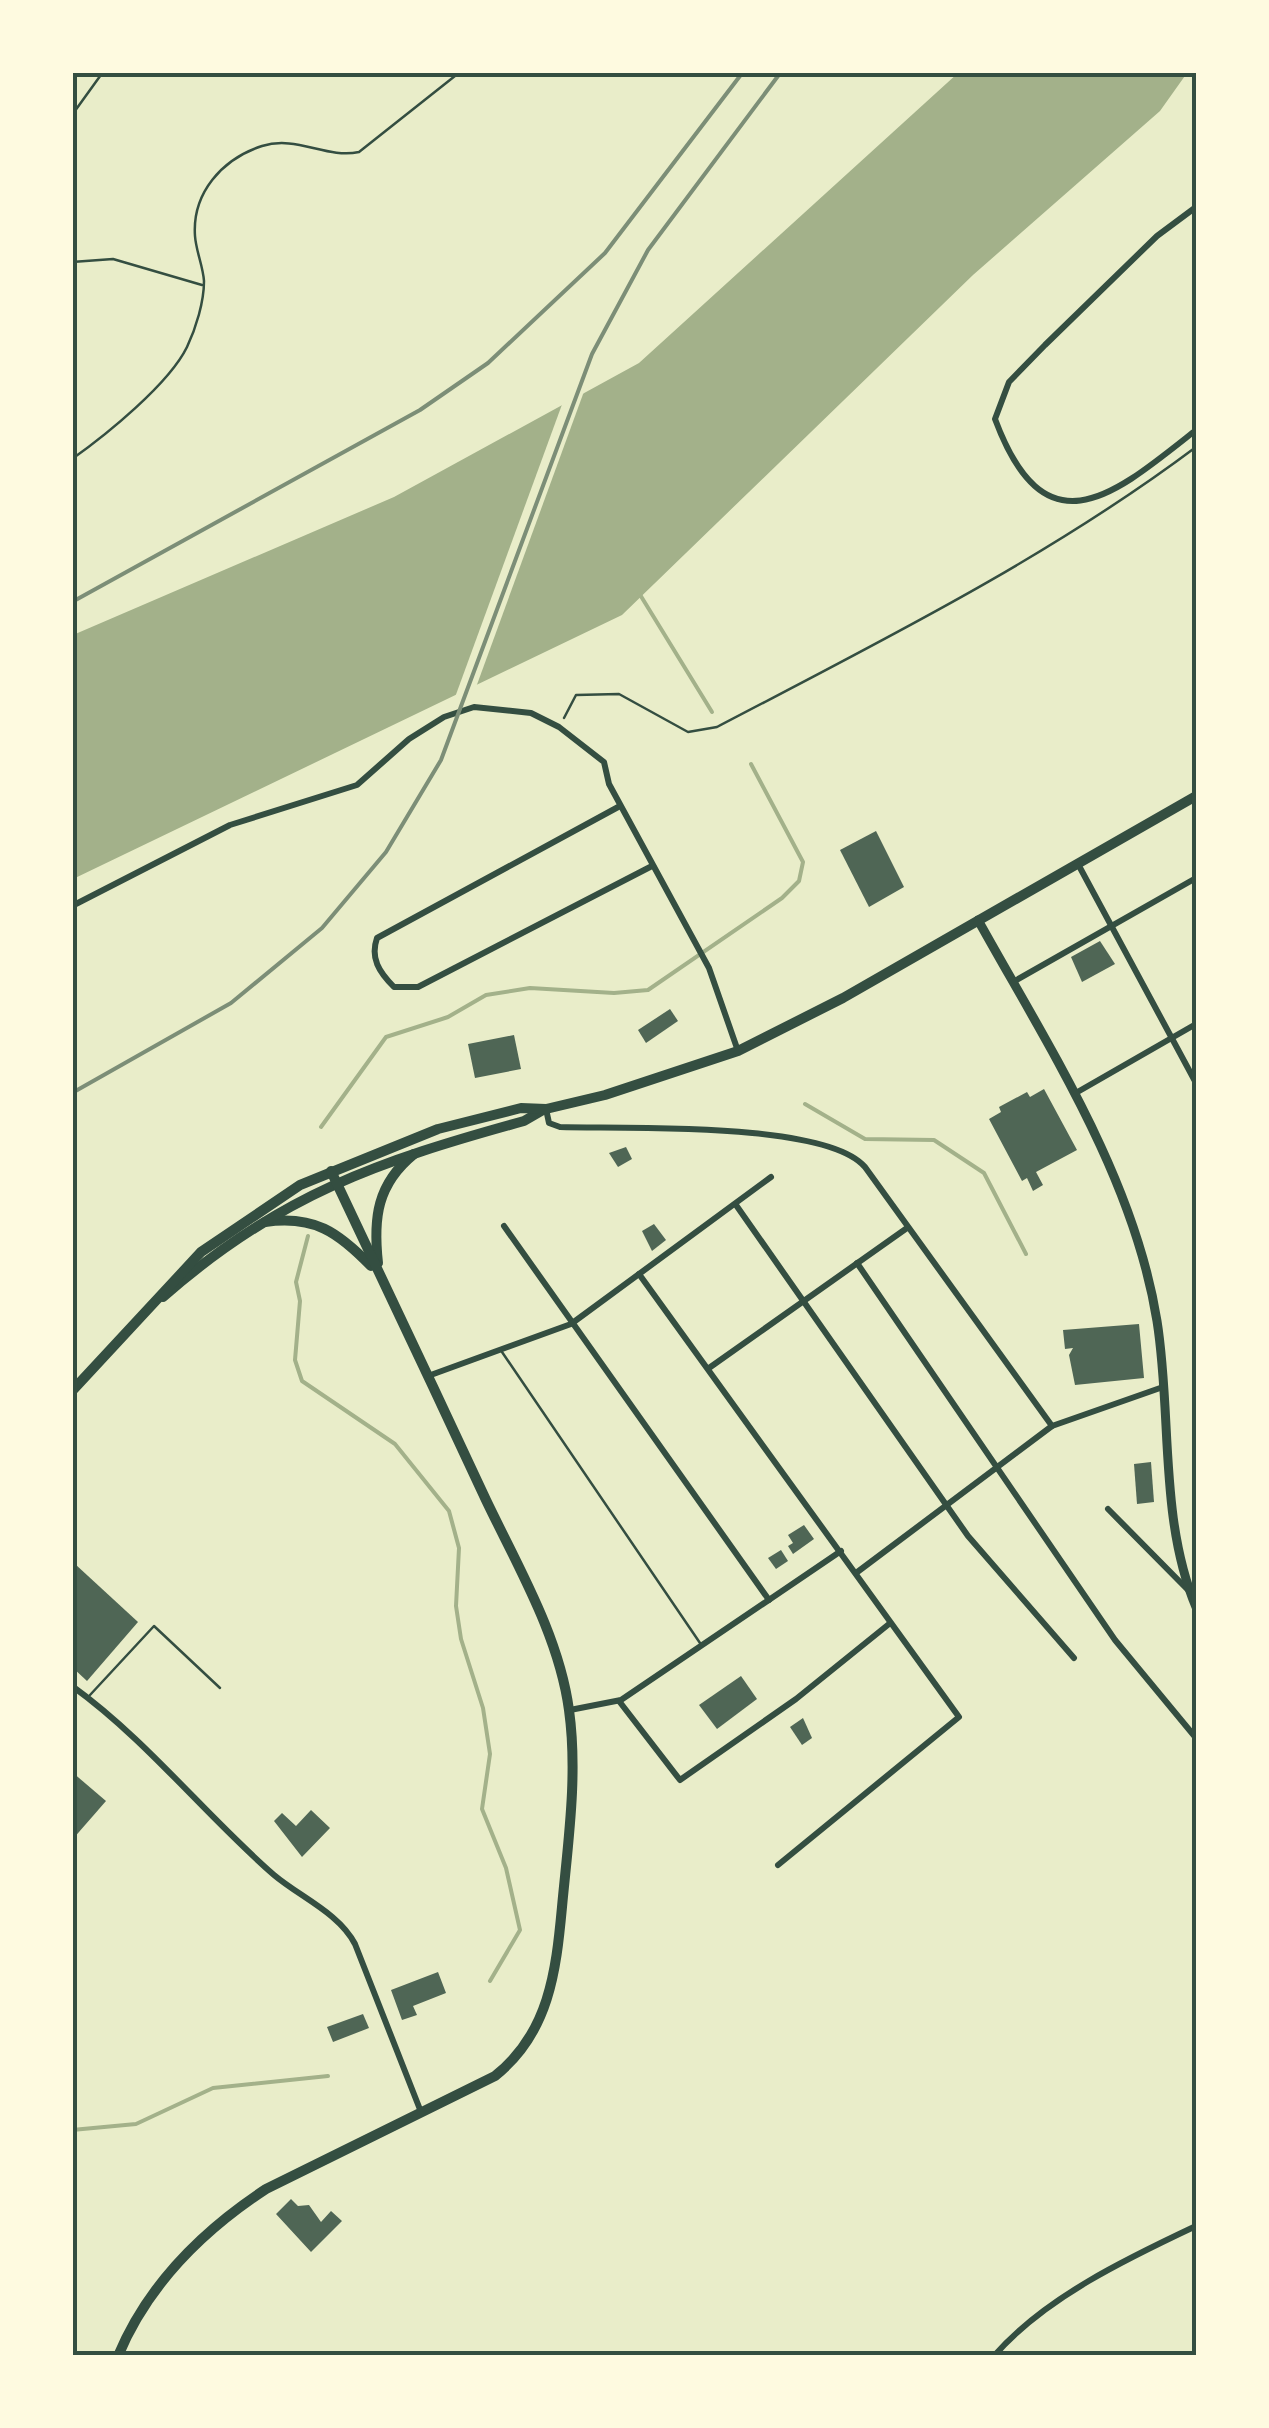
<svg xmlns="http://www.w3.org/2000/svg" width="1269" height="2428" font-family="'Golos Text',sans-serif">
<rect width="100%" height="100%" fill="#e9edc9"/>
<polygon fill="#a3b18a" points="958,73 1187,73 1160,111 973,275 622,615 73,879 73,635 394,497 639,363"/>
<polygon fill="#e9edc9" points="586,386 475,690 454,700 564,399"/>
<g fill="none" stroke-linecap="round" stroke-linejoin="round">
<g stroke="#a3b18a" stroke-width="4">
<polyline points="639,593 712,712"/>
<polyline points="805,1104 865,1139 934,1140 984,1173 1026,1254"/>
<polyline points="321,1127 386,1037 448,1017 486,995 530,988 614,993 648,990 782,898 799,881 803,862 751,764"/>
<polyline points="308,1236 296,1282 300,1301 295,1360 302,1381 395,1444 449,1511 459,1548 456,1606 461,1639 483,1708 490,1754 482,1809 506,1868 520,1930 490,1981"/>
<polyline points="72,2130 136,2124 213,2088 328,2076"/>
</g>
</g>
<g fill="#4f6655">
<polygon points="876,831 904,887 869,907 840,850"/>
<polygon points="1100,941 1115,964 1082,982 1071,957"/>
<polygon points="670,1009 678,1021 646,1043 638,1030"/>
<polygon points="514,1035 521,1069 475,1078 468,1044"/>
<polygon points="1044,1089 1077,1150 1036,1172 1043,1185 1033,1191 1027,1178 1022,1181 989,1119 1001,1112 999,1107 1027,1092 1030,1097"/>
<polygon points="626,1147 632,1159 618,1167 609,1153"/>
<polygon points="654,1224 666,1240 652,1251 642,1231"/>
<polygon points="1139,1324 1144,1378 1075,1385 1069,1355 1073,1348 1065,1349 1063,1330"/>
<polygon points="1151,1462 1154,1502 1137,1504 1134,1464"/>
<polygon points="804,1525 814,1539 793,1554 788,1546 793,1543 788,1535"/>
<polygon points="781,1550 788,1561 776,1569 768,1558"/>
<polygon points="75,1564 138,1622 87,1681 72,1667"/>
<polygon points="741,1676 757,1699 717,1729 699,1705"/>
<polygon points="803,1718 812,1738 802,1745 790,1727"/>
<polygon points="72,1772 106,1801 72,1840"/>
<polygon points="311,1810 330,1828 302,1857 274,1821 282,1813 296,1826"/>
<polygon points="438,1972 446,1993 413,2006 417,2015 402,2020 391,1990"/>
<polygon points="363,2014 369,2028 333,2042 327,2027"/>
<polygon points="291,2199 298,2206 309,2205 321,2222 331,2211 342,2221 311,2252 276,2214"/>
</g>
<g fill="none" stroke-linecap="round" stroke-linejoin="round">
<g stroke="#344e41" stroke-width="2.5">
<polyline points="72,115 103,72"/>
<polyline points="72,262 113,259 202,285"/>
<path d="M72,459C106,435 169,384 187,347C196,328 204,302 204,281C203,266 196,251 195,236C192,193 222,159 262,146C297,135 326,159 359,152L460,72"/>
<path d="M564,718L576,695L619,694L688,732L717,727C881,641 1048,558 1196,447"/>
</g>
<g stroke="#344e41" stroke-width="2.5">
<polyline points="502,1352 700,1643"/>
<polyline points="90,1695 154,1626 220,1688"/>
</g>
<g stroke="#344e41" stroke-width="6">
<path d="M1196,207L1157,236L1045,345L1009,382L995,419C1046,556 1115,494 1196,430"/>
<path d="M620,806L377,938C370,958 379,972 394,987H418L652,866"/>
<polyline points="1078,864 1196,1083"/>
<polyline points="72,906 230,825 357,785 409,739 444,717 474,707 531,713 559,727 604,762 609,784 709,968 738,1051"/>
<polyline points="1013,982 1196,878"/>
<polyline points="1074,1094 1196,1024"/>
<path d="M546,1109L549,1123L560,1127C624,1129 826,1121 865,1167L1052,1426"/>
<polyline points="736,1205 968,1536 1074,1658"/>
<polyline points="504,1226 769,1600"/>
<polyline points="857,1263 1115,1640 1196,1738"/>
<polyline points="639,1274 959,1717 778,1865"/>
<polyline points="709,1368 907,1228"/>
<polyline points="428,1376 571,1324 771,1177"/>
<polyline points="1108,1509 1191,1593"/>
<polyline points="856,1573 1052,1426 1163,1387"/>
<path d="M72,1686C148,1741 204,1814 274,1875C300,1897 339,1913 355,1944L421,2112"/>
<polyline points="619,1701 680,1780 796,1699 889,1624"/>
<polyline points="570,1710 621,1700 841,1551"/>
<path d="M994,2356C1044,2298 1128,2258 1196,2226"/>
</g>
<path stroke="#344e41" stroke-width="9" d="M978,920C1048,1046 1134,1177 1157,1321C1172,1414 1159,1519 1196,1607"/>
<g stroke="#344e41" stroke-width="10">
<path d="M265,1222C314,1215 338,1232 371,1266"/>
<path d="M378,1263C373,1218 377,1184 414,1154"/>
<path d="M163,1297C279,1195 379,1161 524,1121L543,1110"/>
<polyline points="72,1391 201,1252 300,1185 438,1129 521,1108 546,1109 605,1095 738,1051 843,998 1196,796"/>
<path d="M118,2356C148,2284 202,2231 266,2189L495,2076C549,2033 556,1972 562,1907C568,1842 578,1775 569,1710C559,1636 518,1567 486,1500C435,1390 383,1281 331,1171"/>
</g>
<g stroke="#7c8e77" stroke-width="4">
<polyline points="72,602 420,410 488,363 605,253 743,72"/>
<polyline points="72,1093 231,1003 322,928 386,852 441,760 592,354 648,250 781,72"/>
</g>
</g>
<rect width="1269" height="2428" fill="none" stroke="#fefae0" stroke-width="150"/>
<rect x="75" y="75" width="1119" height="2278" fill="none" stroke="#344e41" stroke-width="4"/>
</svg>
